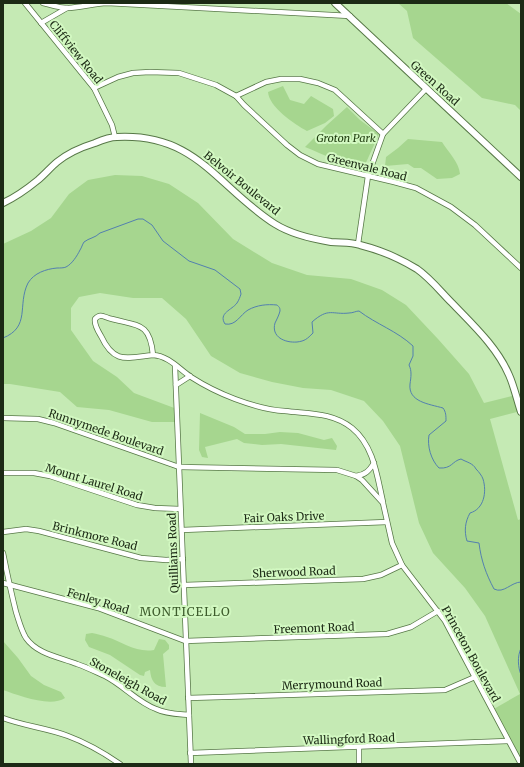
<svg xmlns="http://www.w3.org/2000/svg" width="524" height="767" font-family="Merriweather,serif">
<rect width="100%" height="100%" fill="#c5eab4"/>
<g fill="#a6d68f">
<polygon points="398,3 506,3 521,14 521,111 515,105 482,98 413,38 407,11"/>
<path d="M283,86L290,100L304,104L311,96L333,109L334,116L325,123L307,131C294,124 269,107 268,92Z"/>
<path d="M347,107L360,120L379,134L364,167C343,165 325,155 305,147L327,125Z"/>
<path d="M408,139L442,142C448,152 459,162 460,174L452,178L437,179L421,168H414L408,164L385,166L386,157L398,148Z"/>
<polygon points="115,175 142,176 169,184 198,203 233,239 272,263 307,275 351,279 382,290 406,305 438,339 469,374 484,403 516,395 521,411 490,419 518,520 521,519 521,764 492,710 520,694 485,616 465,588 433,553 419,523 400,446 383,421 364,401 331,390 303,388 272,382 240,373 211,356 186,319 162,298 133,298 100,293 79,297 71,308 71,330 93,361 117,377 134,393 177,409 177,422 152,422 109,410 77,407 60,392 10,384 3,384 3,244 31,231 51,218 69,194 88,180"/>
<polygon points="200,413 234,427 245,434 265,434 280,432 298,433 324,440 332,438 337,446 336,450 281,444 262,445 244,443 237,439 205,447 208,458 202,457 199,450"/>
<path d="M92,633C97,634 102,635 107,637C123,642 136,653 154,650L159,639L165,640L169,645V649L163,654L166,687C154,687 151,680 150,670L145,672L144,676L140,675L110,655L89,647L85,640L86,634Z"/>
<path d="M3,641L18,658L31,676L44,685L61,692L65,698C50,708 18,695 3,690Z"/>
</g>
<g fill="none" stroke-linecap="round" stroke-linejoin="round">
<g stroke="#5380af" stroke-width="1">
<path d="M3,338C31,327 17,305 28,283C34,273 46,269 57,268C60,268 64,268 66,267C72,264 77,256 80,250C82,247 82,245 84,242C89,238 95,238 100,233L138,219H143L152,225L163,241L189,261L215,270L240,289L241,294C240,297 239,300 237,303C232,310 218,313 225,324C236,326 240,315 248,310C257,305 267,304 277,305C279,307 280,307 280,311C279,315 277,319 275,323C271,337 285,343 297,342C305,341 307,339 313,333L312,322C329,307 332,315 349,313C353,313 356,311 359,311C376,324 397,331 413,346V356L409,365C412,371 411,377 410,384C408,402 429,404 443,408C446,412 446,416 446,421L429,435C427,446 431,460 439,468C452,469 452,461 461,459C466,462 473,463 476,469C479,472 482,476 483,479C487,492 484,509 470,513C465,522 464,531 467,541L479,543C481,560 486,574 494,589C504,594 511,582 521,582"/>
<path d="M521,648C517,657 518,667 521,675"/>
</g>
<defs>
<g id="street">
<polyline points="25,3 94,88 112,125 115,137"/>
<path d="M43,3C51,5 60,8 68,8C81,7 94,4 107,3L350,16"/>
<polyline points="41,23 67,8"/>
<polyline points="94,88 118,77 133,73 150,72 179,73 216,85 236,96 244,105 287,145 300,155 318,164 394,182 416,188 451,207 475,225 521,268"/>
<polyline points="236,96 266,82 281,79 300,79 318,83 335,90 383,134"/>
<polyline points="358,244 368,176 383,134 426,89"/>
<path d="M153,355C126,358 114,364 101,336C98,331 94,325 95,319C101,312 105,318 112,319C138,326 150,322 153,355C169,356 179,369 191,377C205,386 219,393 235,399C251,405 268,410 285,411C308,414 332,412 352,428C374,446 377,476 383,502"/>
<polyline points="175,366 191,764"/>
<polyline points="176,385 190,376"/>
<polyline points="3,418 38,419 54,423 179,467 337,470 356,476 362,480 383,503 392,543 402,565 445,621 521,764"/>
<polyline points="3,473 34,473 50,476 137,505 155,508 180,509"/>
<path d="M356,476C365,475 369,471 374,463"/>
<polyline points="182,530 387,522"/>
<polyline points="3,532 26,529 39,531 141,558 166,560 183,559"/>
<path d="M3,553C7,573 11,592 16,612C19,621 21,630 26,638C37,654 59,657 77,664C86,667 96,672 105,676C123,685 137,702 156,709C166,714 178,714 189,715"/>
<polyline points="3,583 98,608 185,641 387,634 411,627 438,611"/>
<polyline points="184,585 363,579 381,575 402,565"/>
<polyline points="188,698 445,690 475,677"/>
<path d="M3,718C24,726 47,728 68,736C87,743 104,753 120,764"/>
<polyline points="359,748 359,764"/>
<polyline points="190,753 508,741"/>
</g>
<g id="secondary">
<polyline points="335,3 521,177"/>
<path d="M3,203C16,197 27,189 38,180C45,174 51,167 57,162C68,153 82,147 95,143C102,140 110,137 117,137C197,133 217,187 275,224C291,234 312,239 331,242C341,243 351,242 360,245C380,250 399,258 417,269C430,278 441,292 452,303C473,325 497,347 509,375C514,386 517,400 521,412"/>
</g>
</defs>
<use href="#street" stroke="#577847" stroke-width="6"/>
<use href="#secondary" stroke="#577847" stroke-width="8"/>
<use href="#street" stroke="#fff" stroke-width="4.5"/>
<use href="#secondary" stroke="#fff" stroke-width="6"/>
</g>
<g text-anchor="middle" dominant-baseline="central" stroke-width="4" stroke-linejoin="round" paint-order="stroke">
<g font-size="11" fill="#1c2a15" stroke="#d2f8c1">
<text transform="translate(76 52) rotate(51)">Cliffview Road</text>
<text transform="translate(435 83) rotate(42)">Green Road</text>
<text transform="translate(367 167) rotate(14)">Greenvale Road</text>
<text transform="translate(242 183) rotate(39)">Belvoir Boulevard</text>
<text transform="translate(106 432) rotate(19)">Runnymede Boulevard</text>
<text transform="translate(94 482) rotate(17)">Mount Laurel Road</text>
<text transform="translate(284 517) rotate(-2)">Fair Oaks Drive</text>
<text transform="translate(95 536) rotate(14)">Brinkmore Road</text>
<text transform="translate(173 553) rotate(-92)">Quilliams Road</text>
<text transform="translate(294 572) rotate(-2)">Sherwood Road</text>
<text transform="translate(98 601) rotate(17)">Fenley Road</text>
<text transform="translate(314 628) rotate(-2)">Freemont Road</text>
<text transform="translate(471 654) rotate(61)">Princeton Boulevard</text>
<text transform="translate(128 681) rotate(29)">Stoneleigh Road</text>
<text transform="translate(332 684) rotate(-2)">Merrymound Road</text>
<text transform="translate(349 739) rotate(-2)">Wallingford Road</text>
</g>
<g font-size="11" font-style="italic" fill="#1e3a0e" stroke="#d2f8c1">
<text x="346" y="138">Groton Park</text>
</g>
<g font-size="12" letter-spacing="1" fill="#3d5c2c" stroke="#d2f8c1">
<text x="185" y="611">MONTICELLO</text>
</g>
</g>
<rect width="524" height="767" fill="none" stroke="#1c2a15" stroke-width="8"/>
</svg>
